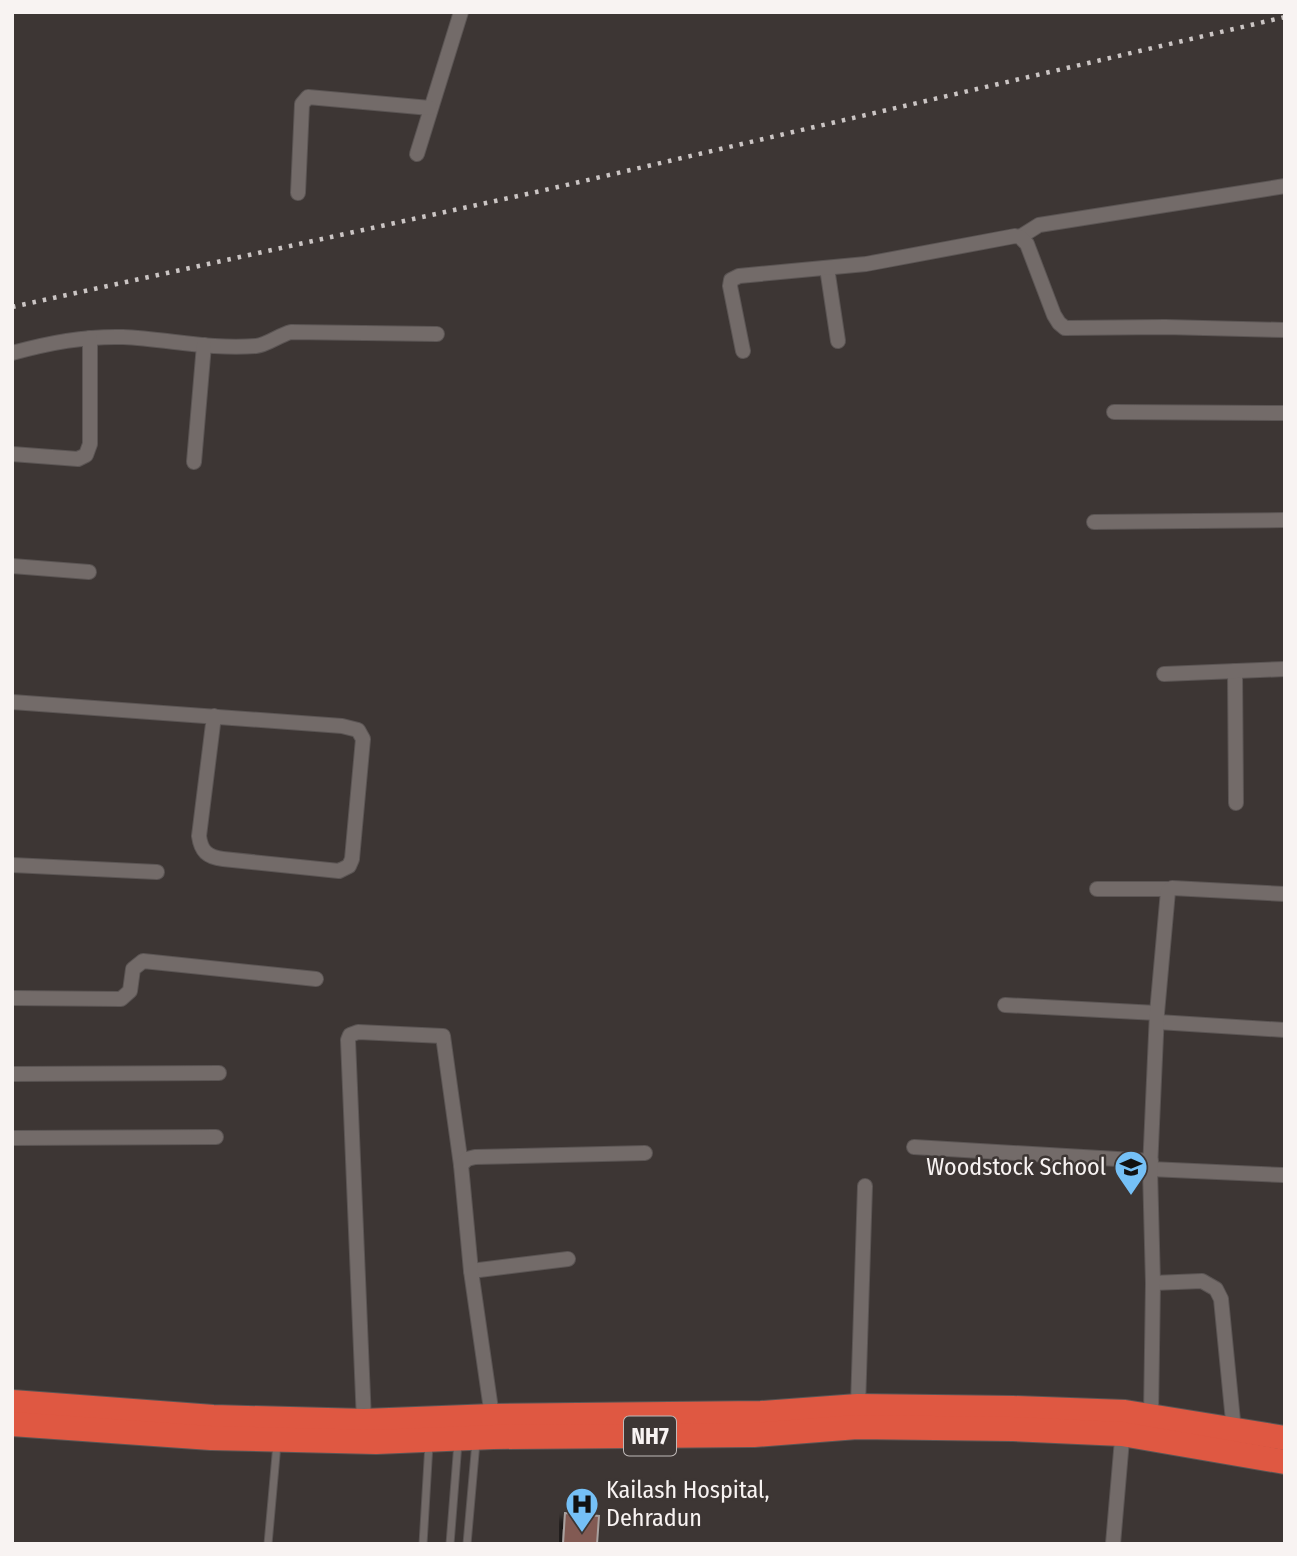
<svg xmlns="http://www.w3.org/2000/svg" width="1297" height="1556" font-family="'Fira Sans Condensed',sans-serif">
<defs>
<filter id="shadow"><feDropShadow dx="-6" dy="6" stdDeviation="3.5" flood-color="#0009"/></filter>
</defs>
<rect width="100%" height="100%" fill="#3d3634"/>
<polygon fill="#825a52" stroke="#a9a19f" stroke-width="2" filter="url(#shadow)" points="565,1513 599,1516 597,1544 563,1544"/>
<g fill="none" stroke-linecap="round" stroke-linejoin="round">
<defs>
<g id="lane">
<polyline points="268,1544 277,1444"/>
<polyline points="423,1544 429,1444"/>
<polyline points="450,1544 458,1443"/>
<polyline points="467,1544 476,1442"/>
</g>
<g id="street">
<polyline points="417,154 461,12"/>
<polyline points="298,193 302,104 308,97 430,108"/>
<polyline points="1020,237 1039,225 1285,186"/>
<polyline points="827,268 838,341"/>
<polyline points="743,351 730,286 731,280 739,276 866,264 1015,236 1020,237 1027,244 1054,315 1059,323 1065,328 1165,327 1285,330"/>
<path d="M12,353C49,343 84,336 123,337C167,339 212,350 256,346C267,345 279,335 291,332L437,334"/>
<polyline points="1114,412 1285,413"/>
<polyline points="12,454 78,459 86,455 90,444 90,338"/>
<polyline points="194,462 204,345"/>
<polyline points="1094,522 1285,520"/>
<polyline points="12,566 89,572"/>
<polyline points="1235,671 1236,803"/>
<polyline points="1164,674 1285,669"/>
<path d="M12,702L342,726L358,730L363,739L352,859L349,866L339,871L223,859C207,857 201,851 199,836L214,716"/>
<polyline points="12,865 157,872"/>
<polyline points="1097,889 1168,889"/>
<polyline points="12,998 121,999 130,991 133,969 143,961 316,979"/>
<polyline points="1005,1005 1157,1013"/>
<polyline points="1158,1022 1285,1030"/>
<polyline points="12,1074 219,1073"/>
<polyline points="12,1138 216,1137"/>
<polyline points="914,1147 1151,1161"/>
<polyline points="1150,1169 1283,1175"/>
<polyline points="471,1271 568,1259"/>
<polyline points="1153,1283 1202,1281 1216,1289 1221,1299 1234,1431"/>
<polyline points="858,1406 865,1186"/>
<polyline points="1151,1416 1153,1283 1150,1169 1157,1013 1168,891 1172,888 1285,894"/>
<polyline points="364,1421 348,1040 350,1035 358,1032 443,1036 461,1165"/>
<polyline points="493,1423 471,1271 461,1165 467,1159 475,1157 645,1153"/>
<polyline points="1113,1544 1123,1428"/>
</g>
<g id="highway">
<polyline points="12,1402 213,1417 364,1421 493,1416 761,1413 858,1406 1013,1408 1125,1412 1285,1438"/>
<polyline points="12,1424 211,1438 376,1442 493,1437 754,1435 857,1427 1013,1429 1122,1434 1285,1462"/>
</g>
</defs>
<use href="#lane" stroke="#5b5554" stroke-width="9"/>
<use href="#street" stroke="#5b5554" stroke-width="16"/>
<use href="#highway" stroke="#5b5554" stroke-width="26"/>
<use href="#lane" stroke="#736b69" stroke-width="7"/>
<use href="#street" stroke="#736b69" stroke-width="14"/>
<use href="#highway" stroke="#df5842" stroke-width="24"/>
<polyline stroke="#cbc5c4" stroke-width="4.5" stroke-dasharray="3.5 7" stroke-linecap="butt" points="12,307 545,190 1285,17"/>
</g>
<defs>
<symbol id="school-pin" viewBox="-11 -11 22 30"><path d="M0 17L-7.5 6A9.5 9.5 0 1 1 7.5 6Z" fill="#75c0f6" stroke="#3d3634"/><path d="M0-5L7-2L0 1L-7-2ZM-4 1L0 2.5L4 1V4Q0 6-4 4Z" fill="#111"/></symbol>
<symbol id="hospital-pin" viewBox="-11 -11 22 30"><path d="M0 17L-7.5 6A9.5 9.5 0 1 1 7.5 6Z" fill="#75c0f6" stroke="#3d3634"/><path d="M-5-5h3v3.5h4V-5h3V5h-3V1.5h-4V5h-3Z" fill="#111"/></symbol>
</defs>
<g fill-rule="evenodd">
<use href="#school-pin" x="1112" y="1148" width="38" height="52"/>
<use href="#hospital-pin" x="563" y="1485" width="38" height="52"/>
</g>
<g text-anchor="middle" dominant-baseline="central" stroke-width="5" stroke-linejoin="round" paint-order="stroke">
<rect fill="#3d3634" stroke="#c0bab9" stroke-width="2" x="624" y="1416.5" width="52" height="39" rx="5"/>
<g font-size="23" font-weight="bold" fill="#f8f3f2">
<text x="650" y="1436">NH7</text>
</g>
<g font-size="24" fill="#f8f3f2" stroke="#3d3634" text-anchor="end">
<text x="1106" y="1167">Woodstock School</text>
<text x="606" y="1490" text-anchor="start">Kailash Hospital,<tspan x="606" dy="28">Dehradun</tspan></text>
</g>
</g>
<rect width="1297" height="1556" fill="none" stroke="#f8f3f2" stroke-width="28"/>
</svg>
